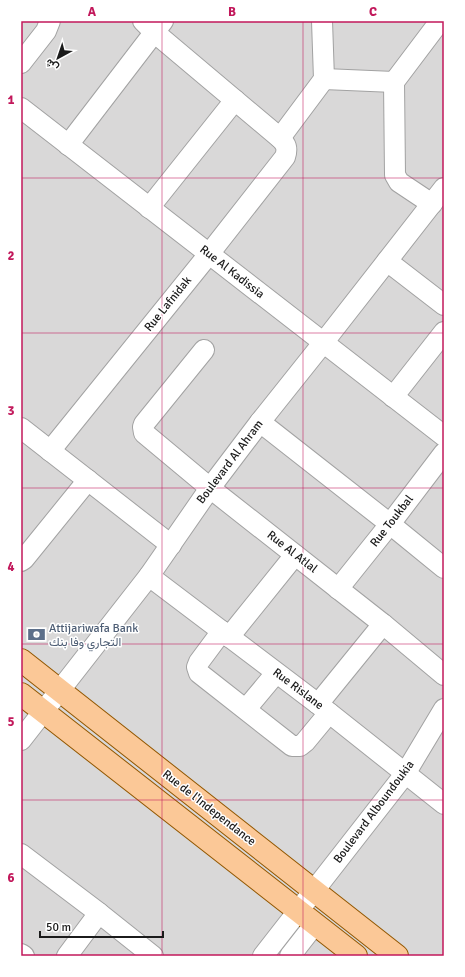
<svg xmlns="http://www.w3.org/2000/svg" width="465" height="977" font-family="Signika,Vazirmatn,sans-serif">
<rect width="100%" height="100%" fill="#ede8e1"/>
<rect fill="#d9d8d8" x="21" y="21" width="423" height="935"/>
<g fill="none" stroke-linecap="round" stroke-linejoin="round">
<defs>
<g id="minor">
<polyline points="21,63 46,31 50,21"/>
<polyline points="324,79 394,82"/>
<polyline points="21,108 444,436"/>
<polyline points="280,138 324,79 322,21"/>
<polyline points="68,145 163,21"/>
<polyline points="432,204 399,182 395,175 394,82 440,21"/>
<polyline points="149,208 235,100"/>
<polyline points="387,261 444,305"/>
<polyline points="204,350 144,424 143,427 144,433 210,488 383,624 444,675"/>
<polyline points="393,397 444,332"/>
<polyline points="260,422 390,524 444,568"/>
<polyline points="21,428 171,545"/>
<path d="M50,451L209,254L285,157C288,148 286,144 280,138L154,32L143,21"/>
<polyline points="21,561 24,559 88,480"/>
<polyline points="149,576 318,704 444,804"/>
<polyline points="338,589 390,524 444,453"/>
<polyline points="222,631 199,662 197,667 199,673 292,746 300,746 305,742 329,713"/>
<polyline points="229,637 295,555"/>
<polyline points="318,704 383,624"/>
<polyline points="246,709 276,673"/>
<polyline points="21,740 149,576 210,488 260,422 323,343 444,188"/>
<polyline points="21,854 99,913 153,956"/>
<polyline points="21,954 24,956"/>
<polyline points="67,956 99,913"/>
<polyline points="263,956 405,774 444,709"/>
<polyline points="290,956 315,924"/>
</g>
<g id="major">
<polyline points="21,660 397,956"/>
<polyline points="21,694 356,956"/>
</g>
</defs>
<use href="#minor" stroke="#a2a2a2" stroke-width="22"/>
<use href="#major" stroke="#925700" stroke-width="24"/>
<use href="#minor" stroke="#fff" stroke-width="20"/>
<use href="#major" stroke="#fbc897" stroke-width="22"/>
</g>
<path fill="none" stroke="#c2185b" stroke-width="1" stroke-opacity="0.55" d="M162,21V956M303,21V956M21,178H444M21,333H444M21,488H444M21,644H444M21,800H444"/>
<defs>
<symbol id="bank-bare" viewBox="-9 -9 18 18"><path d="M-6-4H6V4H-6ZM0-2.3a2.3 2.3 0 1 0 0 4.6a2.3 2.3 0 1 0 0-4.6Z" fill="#5c6f8a" stroke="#fff" stroke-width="2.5" paint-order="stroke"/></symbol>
</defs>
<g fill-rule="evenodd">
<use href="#bank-bare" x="24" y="622" width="25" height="25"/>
</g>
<g text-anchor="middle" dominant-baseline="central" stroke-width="3" stroke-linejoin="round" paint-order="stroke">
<g font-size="12" fill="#1b1b1b" stroke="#fff">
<text transform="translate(232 272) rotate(38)">Rue Al Kadissia</text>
<text transform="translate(168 304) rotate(-51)">Rue Lafnidak</text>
<text transform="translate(230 462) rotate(-53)">Boulevard Al Ahram</text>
<text transform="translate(392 521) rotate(-52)">Rue Toukbal</text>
<text transform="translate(292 552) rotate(38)">Rue Al Atlal</text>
<text transform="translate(298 689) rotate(37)">Rue Rislane</text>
<text transform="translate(209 808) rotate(38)">Rue de l'Independance</text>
<text transform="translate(374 812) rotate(-53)">Boulevard Alboundoukia</text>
</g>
<g font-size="12" fill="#4e5e75" stroke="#fff" text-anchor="start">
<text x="49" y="628">Attijariwafa Bank<tspan x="49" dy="14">التجاري وفا بنك</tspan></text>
</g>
</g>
<rect width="465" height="977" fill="none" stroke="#ffffff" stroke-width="44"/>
<g transform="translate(58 58) rotate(220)" stroke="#ffffff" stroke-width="3" paint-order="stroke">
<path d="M0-3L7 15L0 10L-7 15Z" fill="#1b1b1b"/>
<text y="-6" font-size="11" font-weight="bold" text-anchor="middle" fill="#1b1b1b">ش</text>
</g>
<path d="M40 931v6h123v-6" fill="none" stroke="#1b1b1b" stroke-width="2"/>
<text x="46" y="931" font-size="12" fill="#1b1b1b" stroke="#ffffff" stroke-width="3" paint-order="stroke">50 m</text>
<rect x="22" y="22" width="421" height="933" fill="none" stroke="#c2185b" stroke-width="1.5"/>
<g font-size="13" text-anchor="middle" font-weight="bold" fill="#c2185b">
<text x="92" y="16">A</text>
<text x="232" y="16">B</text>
<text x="373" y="16">C</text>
<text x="11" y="104">1</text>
<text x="11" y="260">2</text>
<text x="11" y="415">3</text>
<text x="11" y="571">4</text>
<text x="11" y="726">5</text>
<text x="11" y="882">6</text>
</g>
</svg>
